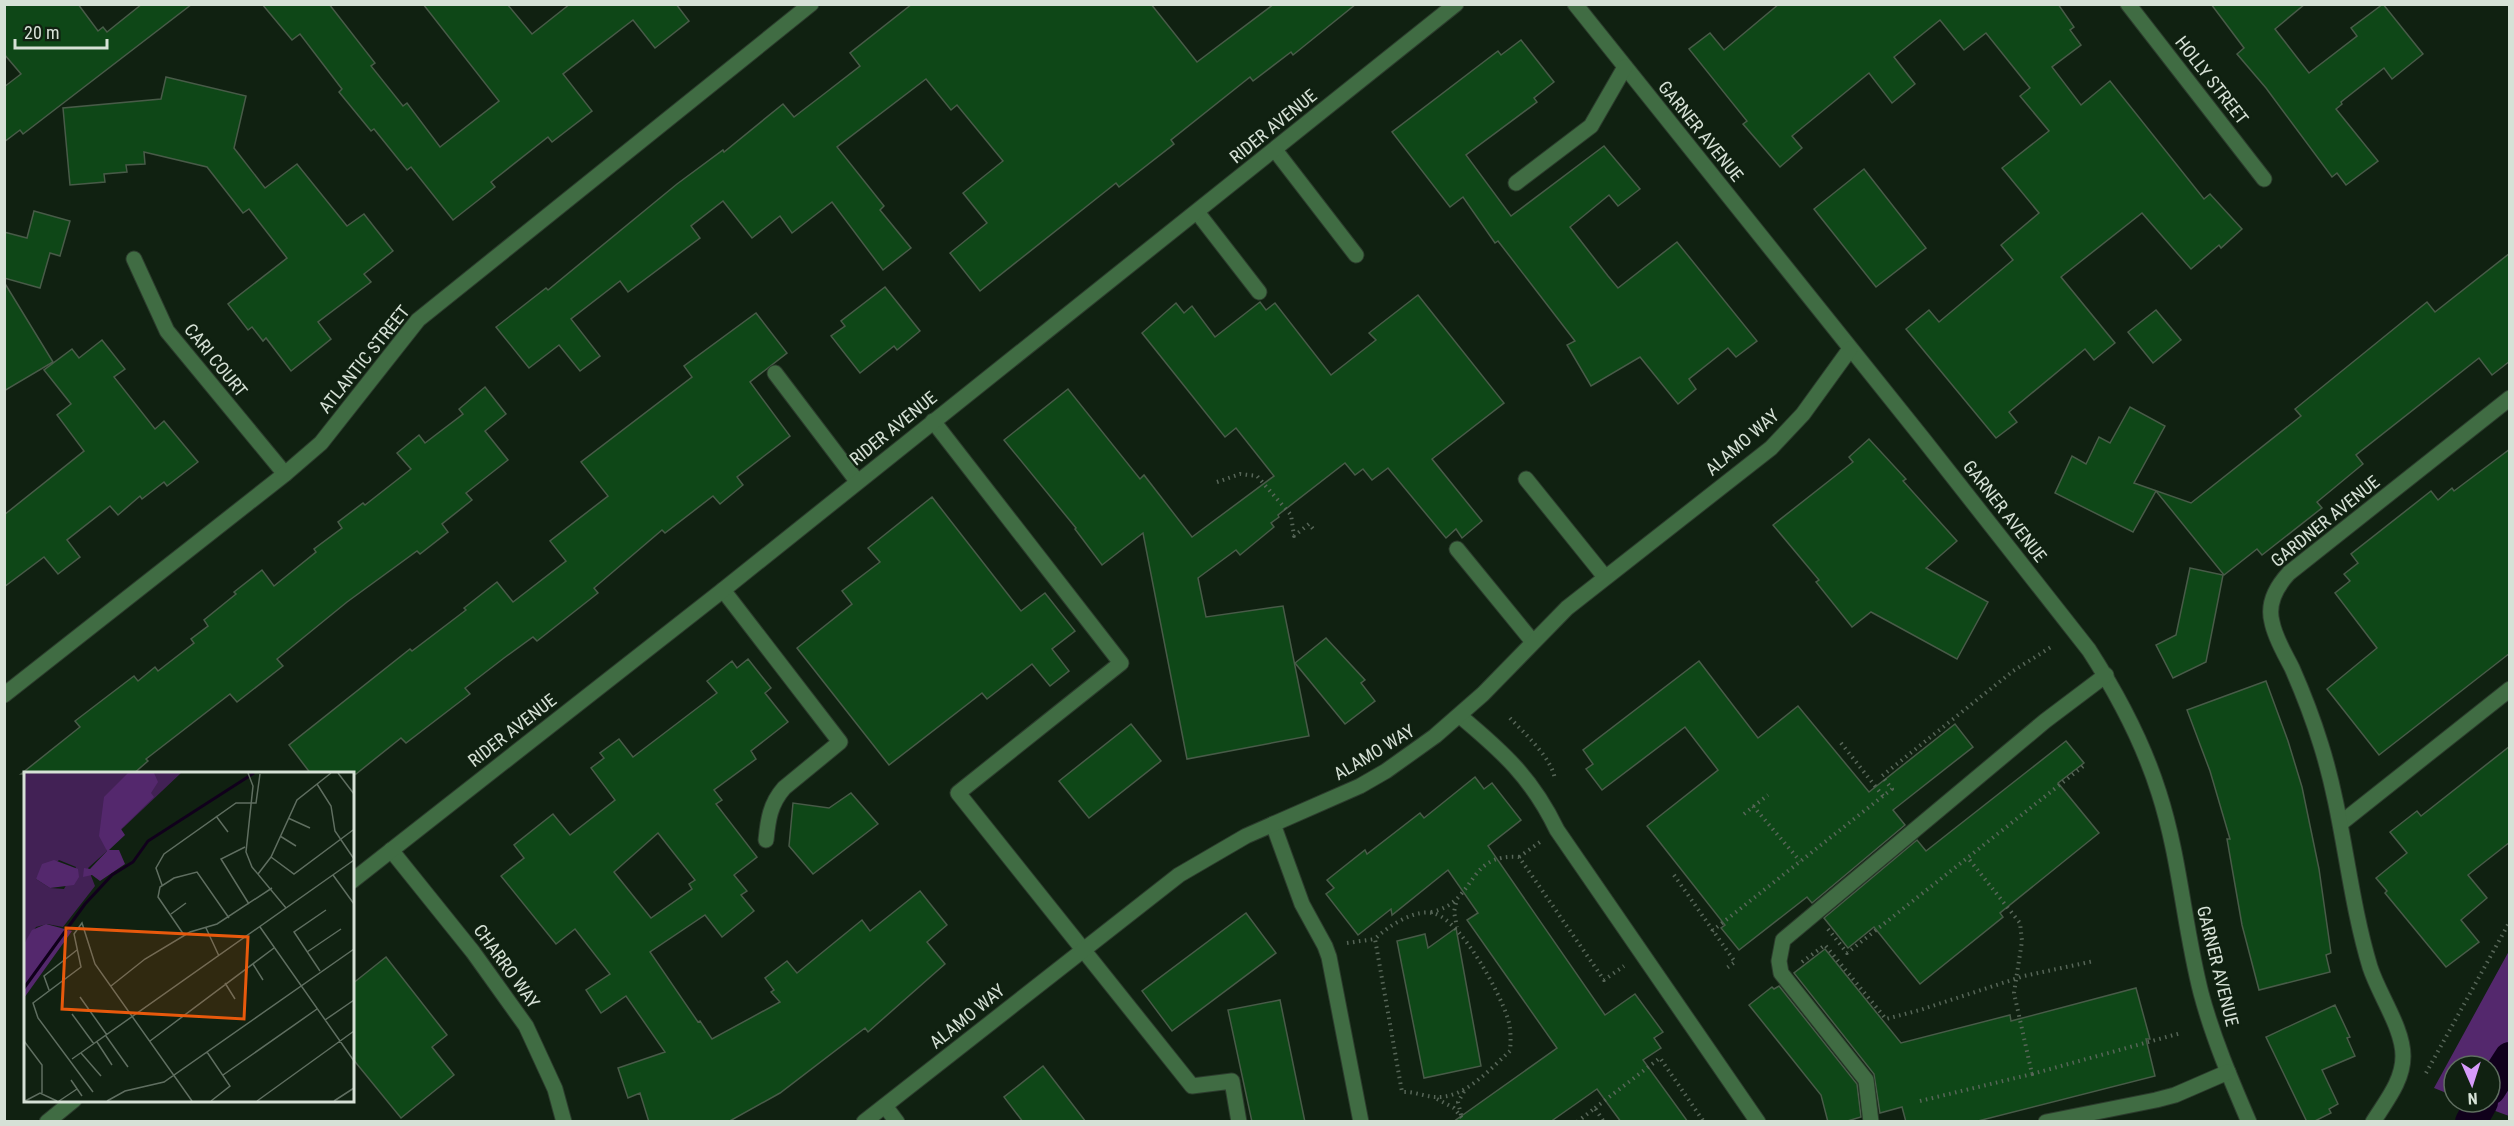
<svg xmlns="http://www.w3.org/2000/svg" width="2514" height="1126" font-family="'Roboto Condensed',sans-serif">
<rect width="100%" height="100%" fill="#102111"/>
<polygon fill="#54286d" points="2509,951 2510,1116 2509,1116 2471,1102 2490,1102 2490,1066 2454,1066 2454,1096 2434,1088"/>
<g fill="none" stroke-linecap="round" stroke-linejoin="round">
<g stroke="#10001b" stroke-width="32">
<polyline points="2490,1089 2510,1058"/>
<polyline points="2471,1122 2482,1102"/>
</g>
</g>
<g fill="#0e4717" stroke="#485b48" stroke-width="1.5" fill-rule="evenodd">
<polygon points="4,4 78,4 98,31 103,27 107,32 142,4 192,4 23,134 20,130 4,142 4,87 21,74 4,54"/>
<polygon points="262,4 329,4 375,63 371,66 403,106 407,103 440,147 499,101 423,4 507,4 532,34 570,4 676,4 689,21 655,48 633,20 563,74 592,111 552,142 548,137 491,182 495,187 453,220 411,167 407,170 374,129 371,131 339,92 342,89 300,34 292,40"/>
<polygon points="912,4 1151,4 1197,62 1274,4 1356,4 1293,55 1291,52 1253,81 1250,77 1171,140 1174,144 1119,187 1116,183 980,291 950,253 987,223 963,193 1003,161 957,105 951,110 926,79 837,147 884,206 880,210 911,248 883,270 832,202 792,233 780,216 752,238 723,201 691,226 700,238 628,292 620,281 571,319 600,356 580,371 559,345 529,368 496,327 546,288 548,290 677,184 723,150 724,152 783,104 794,117 824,94 860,66 850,53"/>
<polygon points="1779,4 2058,4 2074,27 2070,30 2081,45 2052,67 2081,105 2110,81 2204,199 2210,194 2242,229 2221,248 2219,245 2191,269 2142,213 2061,277 2115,343 2094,360 2085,349 2009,412 2017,422 1996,438 1906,329 1929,310 1939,322 2013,260 2001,245 2039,213 2002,168 2049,131 2020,96 2030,88 1986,33 1964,50 1940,20 1894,57 1915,84 1892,103 1869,73 1792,136 1802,148 1780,167 1743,124 1747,121 1689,49 1710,33 1724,50"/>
<polygon points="2211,4 2305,4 2275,29 2309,73 2357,36 2351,28 2383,4 2423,54 2392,79 2384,68 2341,102 2342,104 2336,109 2378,161 2346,185 2337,173 2332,177 2266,88 2237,54 2244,48"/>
<polygon points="1521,40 1554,82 1534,98 1537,102 1466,155 1511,216 1604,146 1640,189 1618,206 1609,195 1570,227 1608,276 1618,288 1677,242 1757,341 1736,357 1728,348 1689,379 1696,389 1678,404 1640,357 1591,386 1567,345 1575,341 1498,241 1495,243 1463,197 1450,207 1392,132 1498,51 1501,55"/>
<polygon points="166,77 246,96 234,148 265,188 297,164 347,226 364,214 393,251 364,274 371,282 318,322 331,339 291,371 266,338 263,341 252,327 248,330 228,304 287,258 249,209 243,213 207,167 144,152 145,164 126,165 127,172 104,174 105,182 70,185 63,108 161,99"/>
<polygon points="1864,169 1926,248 1876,287 1814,209"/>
<polygon points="34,211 70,221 60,256 50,253 40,288 4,278 4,232 27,238"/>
<polygon points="2510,253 2510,361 2492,375 2479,358 2356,455 2363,464 2317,502 2322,508 2262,555 2257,549 2224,575 2156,491 2133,532 2055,493 2072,456 2086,464 2099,437 2110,443 2130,407 2165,426 2134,483 2191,503 2301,416 2295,409 2427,302 2435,312"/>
<polygon points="4,282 53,362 4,391"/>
<polygon points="885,287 920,331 897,350 894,346 860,373 831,336 845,326 841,321"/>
<polygon points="1418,295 1504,403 1432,459 1482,521 1462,538 1456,529 1446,538 1388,468 1372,480 1363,469 1355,475 1345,463 1278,515 1279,517 1271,523 1274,527 1240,555 1236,550 1198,578 1206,617 1283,606 1309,736 1187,759 1143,533 1102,565 1075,529 1076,528 1004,440 1068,389 1140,479 1144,475 1192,537 1274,476 1236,428 1225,437 1142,333 1176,303 1184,313 1192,306 1215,337 1260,302 1266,310 1275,303 1331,375 1376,340 1369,333"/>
<polygon points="2156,310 2181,340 2153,363 2128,332"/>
<polygon points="756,313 787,353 750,382 790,436 737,477 743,485 720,504 713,496 665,533 662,530 594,588 598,593 537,641 533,637 504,658 465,688 470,694 406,743 401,738 356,774 311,774 289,745 410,649 412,651 466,610 464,608 497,582 513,602 566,561 550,541 608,496 581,462 692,377 684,366"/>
<polygon points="102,340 125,369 114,377 155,429 164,421 198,462 167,486 164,482 142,499 140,496 118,515 110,506 67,540 80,557 58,574 44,557 4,587 4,515 84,451 57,415 71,404 44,370 72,349 79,358"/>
<polygon points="485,387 506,414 485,431 508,460 466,493 472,500 442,524 448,532 420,554 417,551 347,602 277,659 283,666 237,702 230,694 146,759 148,761 133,774 21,774 80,727 75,721 134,676 138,681 155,667 158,671 194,643 191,639 208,626 204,620 236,594 234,592 262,570 274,586 316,552 314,549 342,528 338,522 363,503 365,505 411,469 397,453 419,435 425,443 463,414 459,409"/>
<polygon points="1869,439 1906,479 1903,481 1957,541 1926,568 1988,602 1957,659 1871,612 1852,627 1816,582 1819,580 1773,525 1853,462 1849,457"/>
<polygon points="2510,449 2510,653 2379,755 2327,689 2377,648 2335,593 2350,581 2344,574 2358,563 2351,554 2431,491 2438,500 2452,488 2454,491"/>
<polygon points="932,497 1021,611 1045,593 1075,631 1052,649 1069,671 1050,686 1032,664 987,699 982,693 889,765 797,648 852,604 842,591 880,562 868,548"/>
<polygon points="2190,568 2223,575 2206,662 2173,678 2156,645 2176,635"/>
<polygon points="1326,638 1365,680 1361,683 1375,701 1345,724 1295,663"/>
<path d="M748,659L771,688L765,693L788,722L751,751L756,759L714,790L722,800L716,804L757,857L734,875L747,891L741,895L754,911L722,937L705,915L650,952L698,1022L700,1021L712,1039L780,1002L771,992L774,990L765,978L787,961L797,973L862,920L870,931L920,891L947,925L927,942L945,964L868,1032L865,1028L780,1093L728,1122H649L640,1093L628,1098L618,1068L665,1052L626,996L601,1013L586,990L610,974L575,929L556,944L501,876L524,858L514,845L553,814L570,835L615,800L591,768L604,758L600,753L619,739L633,757L717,693L707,681L732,661L737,668ZM658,833L695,880L689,884L692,889L651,918L614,872Z"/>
<polygon points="1699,661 1758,738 1798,706 1869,792 1955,724 1973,747 1893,810 1905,825 1812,903 1807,897 1739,950 1721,928 1725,925 1647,826 1718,770 1685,727 1602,790 1586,769 1593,764 1583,750"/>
<polygon points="2266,681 2288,741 2302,787 2319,869 2331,953 2326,955 2330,972 2259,990 2242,925 2227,839 2230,839 2210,771 2187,710"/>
<polygon points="1131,724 1161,761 1089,818 1059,781"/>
<polygon points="2066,741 2084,763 2058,783 2099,833 2000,913 2003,917 1920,984 1874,927 1848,948 1824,918 1917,840 1926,851"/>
<polygon points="2510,746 2510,842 2468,875 2487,898 2461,920 2479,942 2446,967 2385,893 2387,891 2376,878 2407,853 2390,832 2417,811 2421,816"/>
<polygon points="1475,777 1484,789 1492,783 1521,820 1488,846 1605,1015 1635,994 1663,1032 1654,1038 1661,1048 1643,1060 1688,1122 1621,1122 1597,1089 1550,1122 1453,1122 1557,1048 1467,920 1478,913 1448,870 1392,915 1391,909 1358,935 1326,894 1334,888 1327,880 1365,850 1367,854 1420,813 1424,818"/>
<polygon points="851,793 878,824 813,874 789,846 793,803 829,808"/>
<polygon points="1246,913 1276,953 1172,1031 1142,991"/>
<polygon points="1456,928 1481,1066 1424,1078 1397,941 1425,934 1428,948"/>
<polygon points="1825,949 1901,1043 2010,1015 2011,1021 2136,988 2150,1039 2146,1039 2155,1076 1974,1122 1906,1122 1902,1107 1880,1113 1874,1074 1794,973"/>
<polygon points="386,957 447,1035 432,1047 454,1075 401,1118 352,1058 352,984"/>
<polygon points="1779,986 1857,1084 1861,1117 1844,1122 1828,1122 1821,1095 1749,1005 1772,987 1774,989"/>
<polygon points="1280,1000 1305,1122 1252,1122 1228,1010"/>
<polygon points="2335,1005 2350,1037 2347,1038 2355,1056 2322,1070 2338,1104 2329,1109 2331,1113 2313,1122 2307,1122 2266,1037"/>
<polygon points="1043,1066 1086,1122 1023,1122 1004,1097"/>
</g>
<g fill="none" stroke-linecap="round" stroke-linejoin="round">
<defs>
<g id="minor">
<path d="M1575,4L1924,440L2089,650C2118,695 2143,742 2159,793C2180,858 2184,927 2201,993C2213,1038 2231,1080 2249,1122"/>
<polyline points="2128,4 2264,179"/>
<polyline points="1275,150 1356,255"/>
<polyline points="1516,183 1591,126 1625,67"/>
<polyline points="1197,212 1259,292"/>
<polyline points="134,259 167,331 285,474"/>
<polyline points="775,373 857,481"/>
<polyline points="933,421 1121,663 958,793 1192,1086 1232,1081 1239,1122"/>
<polyline points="1526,479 1605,577"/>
<polyline points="1457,549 1533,642"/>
<path d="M723,590L840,742L784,788C770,804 768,820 766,840"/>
<polyline points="4,695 285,474 321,443 418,320 811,4"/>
<path d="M1460,716C1503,752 1532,778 1557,830L1758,1122"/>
<polyline points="2341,823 2510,689"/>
<polyline points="1273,824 1302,904 1325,946 1329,957 1361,1122"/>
<polyline points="391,850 473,952 526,1026 555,1089 564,1122"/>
<polyline points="352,881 723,590 1456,4"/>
<polyline points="885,1106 897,1122"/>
<polyline points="47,1122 74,1100"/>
<polyline points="864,1122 1179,875 1246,836 1360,786 1386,771 1435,736 1483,694 1567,608 1771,448 1803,414 1850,349"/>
<polyline points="1871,1122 1866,1080 1781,973 1779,961 1783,940 2045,721 2106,675"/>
<polyline points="2046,1122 2156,1100 2175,1095 2228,1072"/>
<path d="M2373,1122C2386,1101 2403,1081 2403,1056C2403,1028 2379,995 2370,967C2348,894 2344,818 2321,745C2313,719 2303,693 2292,668C2285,654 2275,638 2272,622C2267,603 2276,587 2289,573L2510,398"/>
</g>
</defs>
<use href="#minor" stroke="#2c3c2d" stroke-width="17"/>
<g stroke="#576658" stroke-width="4" stroke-dasharray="1.5 4.5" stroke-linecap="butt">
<polyline points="1217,482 1240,474 1257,476 1291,515 1294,536 1309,524 1314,530"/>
<path d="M1510,718C1524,733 1553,759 1555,780"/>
<polyline points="1841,743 1883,796"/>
<polyline points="1753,806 1800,861"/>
<polyline points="1744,814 1768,795"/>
<polyline points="1519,857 1540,842"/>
<polyline points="1674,875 1735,962 1724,970"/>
<polyline points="1456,903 1454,912 1457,927"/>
<path d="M1431,912C1477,903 1465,853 1519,857L1604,980L1624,966"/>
<polyline points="1828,929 1847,953 2086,764"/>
<polyline points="1712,931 1892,789 1882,776 2013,671 2051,647"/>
<path d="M1347,943L1375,939L1402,1092C1415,1091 1427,1098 1440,1097C1467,1096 1491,1068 1510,1051C1511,1040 1511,1030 1508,1019C1500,993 1463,924 1436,914C1417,907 1388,926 1375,939"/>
<polyline points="1802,962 1825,945 1886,1019 1920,1010 2024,976 2094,961"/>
<polyline points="2426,1073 2510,921"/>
<polyline points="2032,1074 2181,1033"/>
<polyline points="1437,1099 1454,1108 1465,1122"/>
<polyline points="1920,1101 2032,1074 2014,993 2022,941 2020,923 1968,858"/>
<polyline points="1595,1108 1660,1058 1704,1122"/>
<polyline points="1461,1115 1458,1102 1465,1090"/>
<polyline points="1577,1122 1595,1108 1604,1122"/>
</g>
<use href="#minor" stroke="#406c43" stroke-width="15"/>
</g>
<g text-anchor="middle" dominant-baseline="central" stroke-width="5" stroke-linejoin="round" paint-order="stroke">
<g font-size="18" fill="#d6e1d6" stroke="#102111">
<text transform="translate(2212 80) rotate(52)">HOLLY STREET</text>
<text transform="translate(1273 126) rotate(-39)">RIDER AVENUE</text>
<text transform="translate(1701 131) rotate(51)">GARNER AVENUE</text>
<text transform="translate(364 359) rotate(-51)">ATLANTIC STREET</text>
<text transform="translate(216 360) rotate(51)">CARI COURT</text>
<text transform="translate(893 428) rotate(-39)">RIDER AVENUE</text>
<text transform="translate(1742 442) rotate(-41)">ALAMO WAY</text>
<text transform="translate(2005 511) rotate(52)">GARNER AVENUE</text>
<text transform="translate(2325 521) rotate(-39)">GARDNER AVENUE</text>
<text transform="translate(512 730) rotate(-38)">RIDER AVENUE</text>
<text transform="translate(1374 752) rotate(-31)">ALAMO WAY</text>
<text transform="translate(507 966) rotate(54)">CHARRO WAY</text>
<text transform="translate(2218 966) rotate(76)">GARNER AVENUE</text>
<text transform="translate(967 1016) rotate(-39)">ALAMO WAY</text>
</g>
</g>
<g transform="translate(24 772)">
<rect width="330" height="330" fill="#102111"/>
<path d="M0,1H157L81,73L83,79L64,96L71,114L39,155L23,152L12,155L0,172ZM35,88L52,95L40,117L26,116L12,107Z" fill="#422155" fill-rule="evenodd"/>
<path d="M104,1H130L134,10L127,21L130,25L97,57L101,63L85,78H95L101,92L76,109L68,103L59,105L60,96L66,97L83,79L75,64L80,25ZM30,88L54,97L55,105L50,113L26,116L12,107L18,92ZM22,152L48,159L0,226V172L8,158Z" fill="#54286d"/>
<path fill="none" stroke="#10001b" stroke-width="3" d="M61,132L88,103L109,90L124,69L230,1M0,216L61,132"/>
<path fill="none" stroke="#5f6e60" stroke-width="1.5" d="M224,1L229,14L222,80L228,95L262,136M314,1L330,22M293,12L307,34L311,59L330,87M227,31H232L236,2M192,44L204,60M264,46L286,56M256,64L272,74M221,75L197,87L225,132M247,85L270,102L329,58M234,102L247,85L273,28L307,1M309,103L330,132M138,113L132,96L140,82L212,31H227M147,142L162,131M236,155L330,289M182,156L195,184M160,163L134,125L136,115L150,106L173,100L205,146M283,180L317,157M229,192L239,208M296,199L270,160L302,138M201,211L211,227M87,214L121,187L166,160L193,152L248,116M25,218L20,204L53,178M56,225L83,263M48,242L70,272M301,248L330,228M82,264L104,295M0,269L18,293V321M126,269L250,176M73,270L88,293M183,280L206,314L187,329M57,281L77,304M48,287L330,88M199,303L293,237M47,308L58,324M69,320L14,246L9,231L57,195L50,162L58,151L71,192L168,329M1,329L16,321L33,329M35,329L53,317M83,329L101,319L140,310L330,177M233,329L330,259M310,329L330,316"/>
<path fill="#e8590c" fill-opacity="0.15" stroke="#e8590c" stroke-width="3" d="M42,156L224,165L220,247L38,237Z"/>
<rect width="330" height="330" fill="none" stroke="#d6e1d6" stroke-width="3"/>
</g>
<rect width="2514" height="1126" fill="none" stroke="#d6e1d6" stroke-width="12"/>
<g transform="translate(2472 1084) rotate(177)"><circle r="28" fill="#102111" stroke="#5f6e60" stroke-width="1.5"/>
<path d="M0-4.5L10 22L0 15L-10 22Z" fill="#d69bfa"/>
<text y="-9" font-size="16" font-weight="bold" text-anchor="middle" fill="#d6e1d6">N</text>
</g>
<path d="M15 39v9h92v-9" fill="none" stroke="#d6e1d6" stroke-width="3"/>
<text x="24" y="39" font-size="18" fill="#d6e1d6" stroke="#102111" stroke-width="4.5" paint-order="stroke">20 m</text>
</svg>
